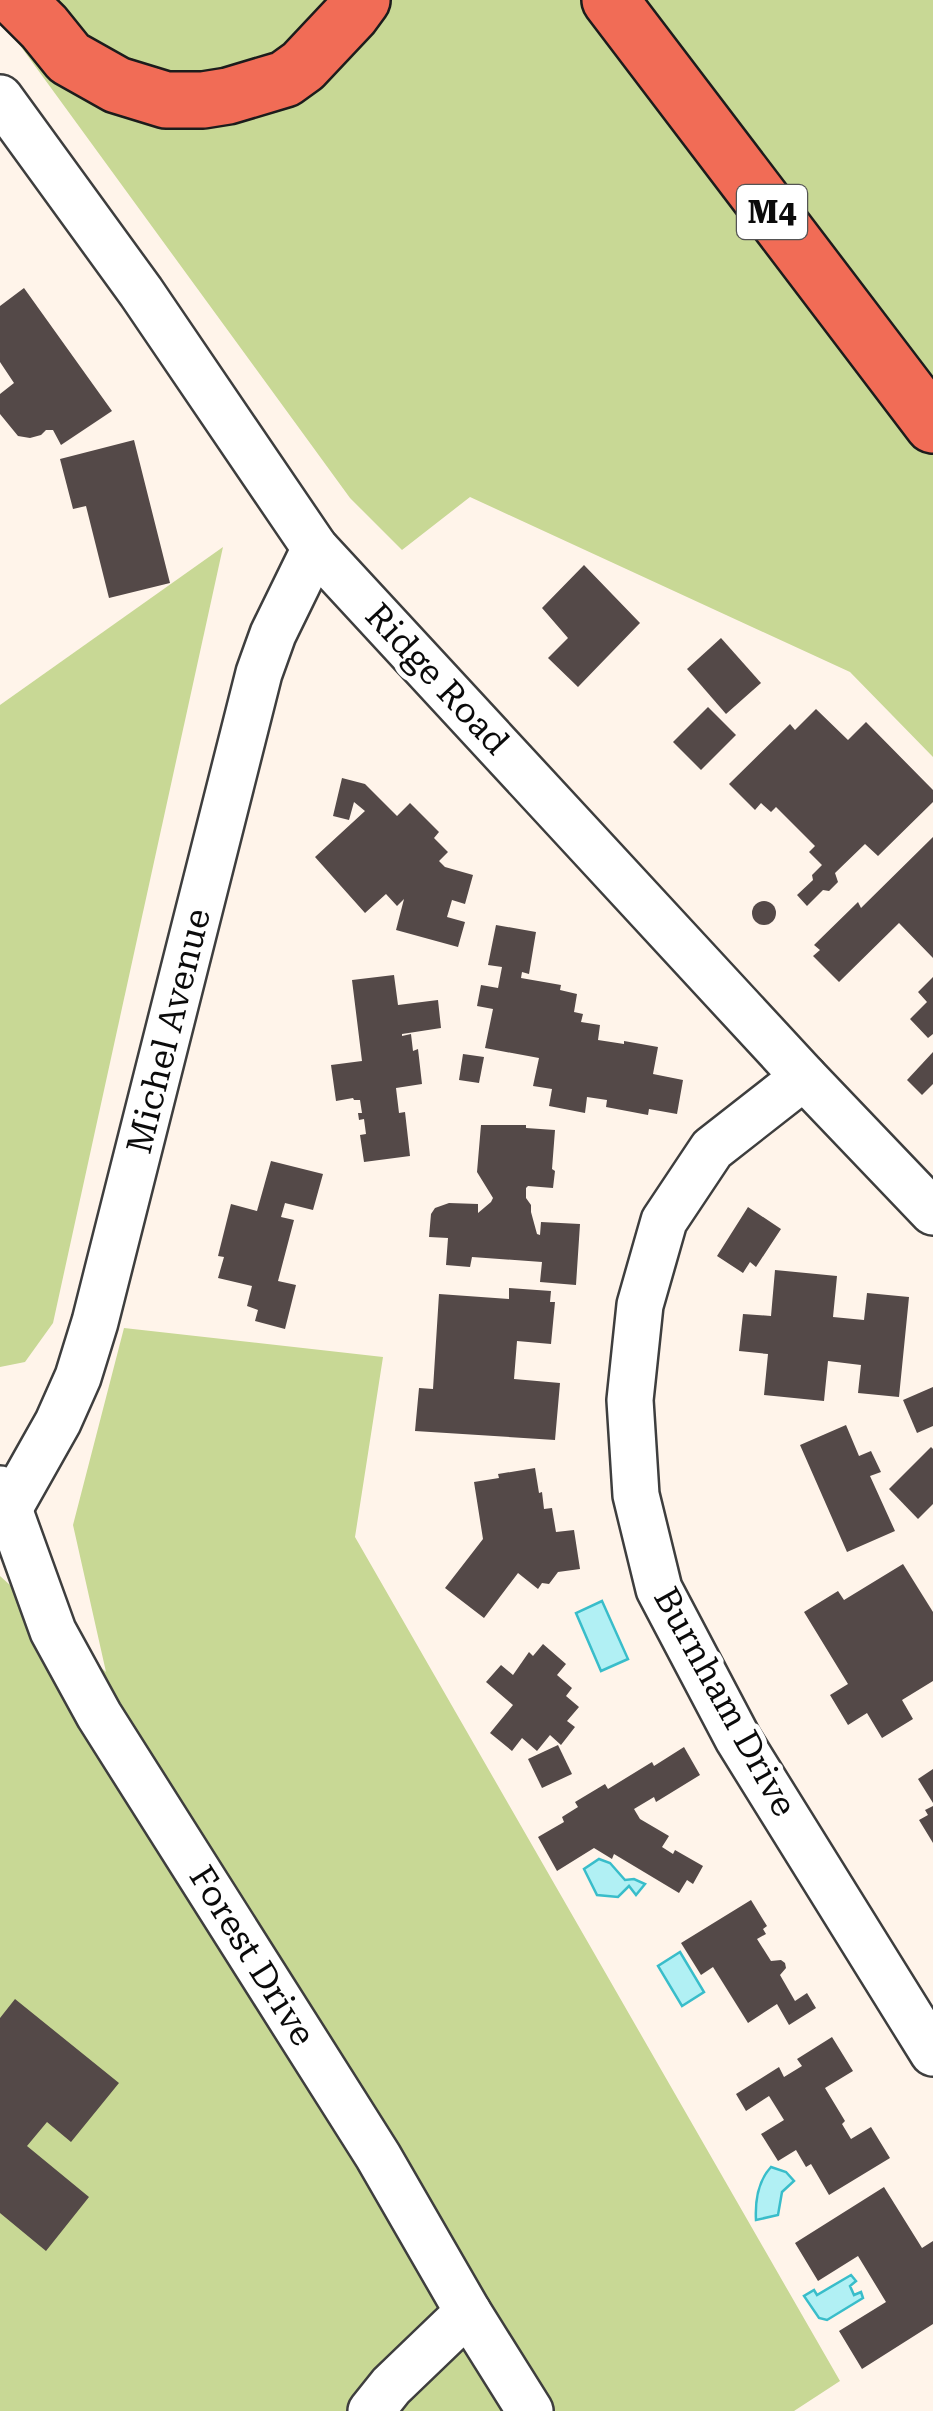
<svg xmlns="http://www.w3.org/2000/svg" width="933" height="2411" font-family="'Roboto Serif',serif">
<rect width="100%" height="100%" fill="#fff4ea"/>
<g fill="#c8d895">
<polygon points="0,0 933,0 933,757 850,672 470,497 402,550 350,498 0,18"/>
<polygon points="223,547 53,1323 25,1362 0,1367 0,705"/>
<polygon points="124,1328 383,1357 355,1537 840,2381 794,2411 0,2411 0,1576 106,1672 73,1525"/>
</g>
<g fill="#b1f0f4" stroke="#39bdca" stroke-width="2.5">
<polygon points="602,1601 628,1659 601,1671 576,1613"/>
<polygon points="599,1859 610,1863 625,1880 634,1879 645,1884 636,1895 629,1886 618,1897 597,1895 584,1869"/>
<polygon points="680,1952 704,1992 682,2006 658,1966"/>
<path d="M771,2167L786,2172L794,2181L782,2192L778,2215L756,2220C755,2201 758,2181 771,2167Z"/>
<polygon points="851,2275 856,2281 850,2286 854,2295 861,2292 863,2298 827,2320 819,2318 804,2296 814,2290 817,2295"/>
</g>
<g fill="#544948">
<polygon points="24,288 112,411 61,445 53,430 46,430 41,435 30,438 18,436 0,414 0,394 14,383 0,362 0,306"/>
<polygon points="134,440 170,583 109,598 86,506 73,509 60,459"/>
<polygon points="584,565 640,623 578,687 548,658 568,638 542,608"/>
<polygon points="721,638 761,683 726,714 687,669"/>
<polygon points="708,707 736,735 701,770 673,742"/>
<polygon points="816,709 848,740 866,722 933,790 933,802 878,856 865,844 835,873 838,882 829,891 823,890 807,906 797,895 813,880 812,875 822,865 809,852 815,846 776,807 771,812 761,803 755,810 729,784 790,724 795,730"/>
<polygon points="342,778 365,784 397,816 410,803 439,832 434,838 448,852 439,861 445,867 473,875 465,904 452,900 447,917 465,922 458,947 396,930 404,899 397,906 386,894 365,913 315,857 365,811 354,802 349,820 333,816"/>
<polygon points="933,837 933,958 899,923 839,982 813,956 820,950 814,945 858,902 861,908"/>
<circle cx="764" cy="913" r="12"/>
<polygon points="496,925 536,932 529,974 522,972 521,978 561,985 560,990 577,994 574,1012 583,1014 581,1022 600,1025 598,1040 624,1044 624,1041 658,1047 653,1074 683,1080 677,1114 649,1109 648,1115 606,1107 607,1100 587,1097 585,1113 549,1106 552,1089 533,1086 539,1058 485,1048 493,1009 477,1006 481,985 498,988 502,967 488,965"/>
<polygon points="394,975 398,1005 438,1000 441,1028 402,1034 402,1036 411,1034 413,1051 418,1049 422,1084 396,1088 399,1113 405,1112 410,1156 364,1162 360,1135 366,1134 364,1119 359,1120 358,1113 362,1113 360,1100 354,1100 353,1098 336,1101 331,1065 362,1061 352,980"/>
<polygon points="933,977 933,1034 928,1038 910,1019 927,1002 918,992"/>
<polygon points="933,1052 933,1084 922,1095 907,1080"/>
<polygon points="463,1054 484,1057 479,1083 459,1080"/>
<polygon points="481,1125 526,1125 526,1128 555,1130 552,1169 555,1171 553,1188 528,1186 526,1188 526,1198 531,1205 531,1212 537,1234 540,1235 541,1222 580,1224 576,1285 540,1282 542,1262 472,1257 470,1267 446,1265 448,1238 429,1237 431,1214 435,1208 449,1203 478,1204 478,1213 491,1202 493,1198 477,1172"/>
<polygon points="271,1161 323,1174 313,1210 285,1203 281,1217 294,1220 278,1281 296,1285 285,1329 255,1321 258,1310 247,1306 252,1286 218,1278 224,1257 218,1256 231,1204 257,1211"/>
<polygon points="748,1207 781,1229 756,1267 750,1262 743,1273 717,1256"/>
<polygon points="775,1270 837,1276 833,1317 864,1320 867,1293 909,1297 899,1397 858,1393 861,1365 828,1361 824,1401 764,1395 768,1354 739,1351 743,1314 771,1316"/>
<polygon points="509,1288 551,1291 550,1302 555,1302 551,1344 517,1341 514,1379 560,1383 555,1440 415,1431 419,1388 433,1389 439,1294 509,1299"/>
<polygon points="933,1387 933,1426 917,1433 903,1400"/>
<polygon points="846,1425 859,1456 871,1451 881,1472 870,1476 895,1531 847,1552 800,1445"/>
<polygon points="931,1447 933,1449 933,1504 918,1519 889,1489"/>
<polygon points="535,1468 539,1493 542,1492 544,1509 552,1508 556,1532 574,1530 580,1569 558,1572 549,1584 542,1583 538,1589 518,1573 484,1618 445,1588 483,1539 474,1482 499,1478 498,1474"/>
<polygon points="903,1564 933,1612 933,1681 902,1700 913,1719 882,1738 867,1713 848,1725 830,1695 848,1684 804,1612 838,1591 844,1600"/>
<polygon points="543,1644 566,1664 557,1675 572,1688 566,1696 579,1707 567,1721 575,1727 561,1745 550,1735 537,1751 522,1738 512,1751 490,1733 513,1705 486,1682 501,1665 513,1675 529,1652 533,1656"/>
<polygon points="558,1745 572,1774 542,1788 528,1759"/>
<polygon points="684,1747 700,1775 656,1802 654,1797 634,1809 640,1819 669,1836 662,1847 673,1854 675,1850 703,1866 693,1884 687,1880 679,1893 614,1854 612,1859 594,1848 557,1871 538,1837 564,1822 562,1817 578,1807 575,1802 605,1784 608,1789 652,1762 654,1766"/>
<polygon points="933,1769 933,1803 918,1779"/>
<polygon points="933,1806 933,1843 919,1820 928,1815 925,1810"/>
<polygon points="751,1900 767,1926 763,1929 766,1934 757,1939 771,1961 781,1960 785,1963 786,1968 780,1975 795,2001 807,1993 816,2008 789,2025 777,2004 748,2023 713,1967 701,1975 681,1943"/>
<polygon points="15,1999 119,2083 71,2142 47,2122 27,2146 89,2197 46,2251 0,2213 0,2018"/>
<polygon points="832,2037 853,2071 825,2088 845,2121 842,2124 851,2139 871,2127 890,2158 829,2195 811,2164 806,2167 796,2150 778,2161 761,2134 784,2120 769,2096 746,2111 736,2094 779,2067 784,2077 802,2066 797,2059"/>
<polygon points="884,2187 922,2248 933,2241 933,2324 862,2369 839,2331 886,2302 858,2256 818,2281 795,2243"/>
</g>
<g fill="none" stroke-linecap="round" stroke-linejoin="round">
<defs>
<g id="minor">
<polyline points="0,98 141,292 315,548 804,1077 933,1212"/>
<polyline points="804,1077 712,1149 664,1221 640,1305 630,1400 636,1495 659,1589 738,1739 933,2053"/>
<polyline points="0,1489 9,1509 53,1631 99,1715 378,2156 468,2312 530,2411"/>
<polyline points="9,1509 58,1422 78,1377 95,1322 259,673 273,634 315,548"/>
<polyline points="371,2411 391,2386 468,2312"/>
</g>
<g id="highway">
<polyline points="17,0 44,27 69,58 117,85 166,100 203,100 228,96 285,79 303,66 351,15 362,0"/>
<polyline points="610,0 933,425"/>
</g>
</defs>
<use href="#minor" stroke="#3e3e3e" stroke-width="50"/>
<use href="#highway" stroke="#1c1c1c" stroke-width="60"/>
<use href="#minor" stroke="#fff" stroke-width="45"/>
<use href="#highway" stroke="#f16c56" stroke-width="55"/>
</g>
<g text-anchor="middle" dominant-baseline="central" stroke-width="10" stroke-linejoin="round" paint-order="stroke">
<rect fill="#fff" stroke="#545454" stroke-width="2.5" x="737" y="185" width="70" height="54" rx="8"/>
<g font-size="32" font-weight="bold" fill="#0b0b0b">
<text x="772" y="212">M4</text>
</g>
<g font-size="35" fill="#0b0b0b" stroke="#fff">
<text transform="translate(437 679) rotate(47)">Ridge Road</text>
<text transform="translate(169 1031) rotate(-76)">Michel Avenue</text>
<text transform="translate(725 1702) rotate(61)">Burnham Drive</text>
<text transform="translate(252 1956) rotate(58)">Forest Drive</text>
</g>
</g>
</svg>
